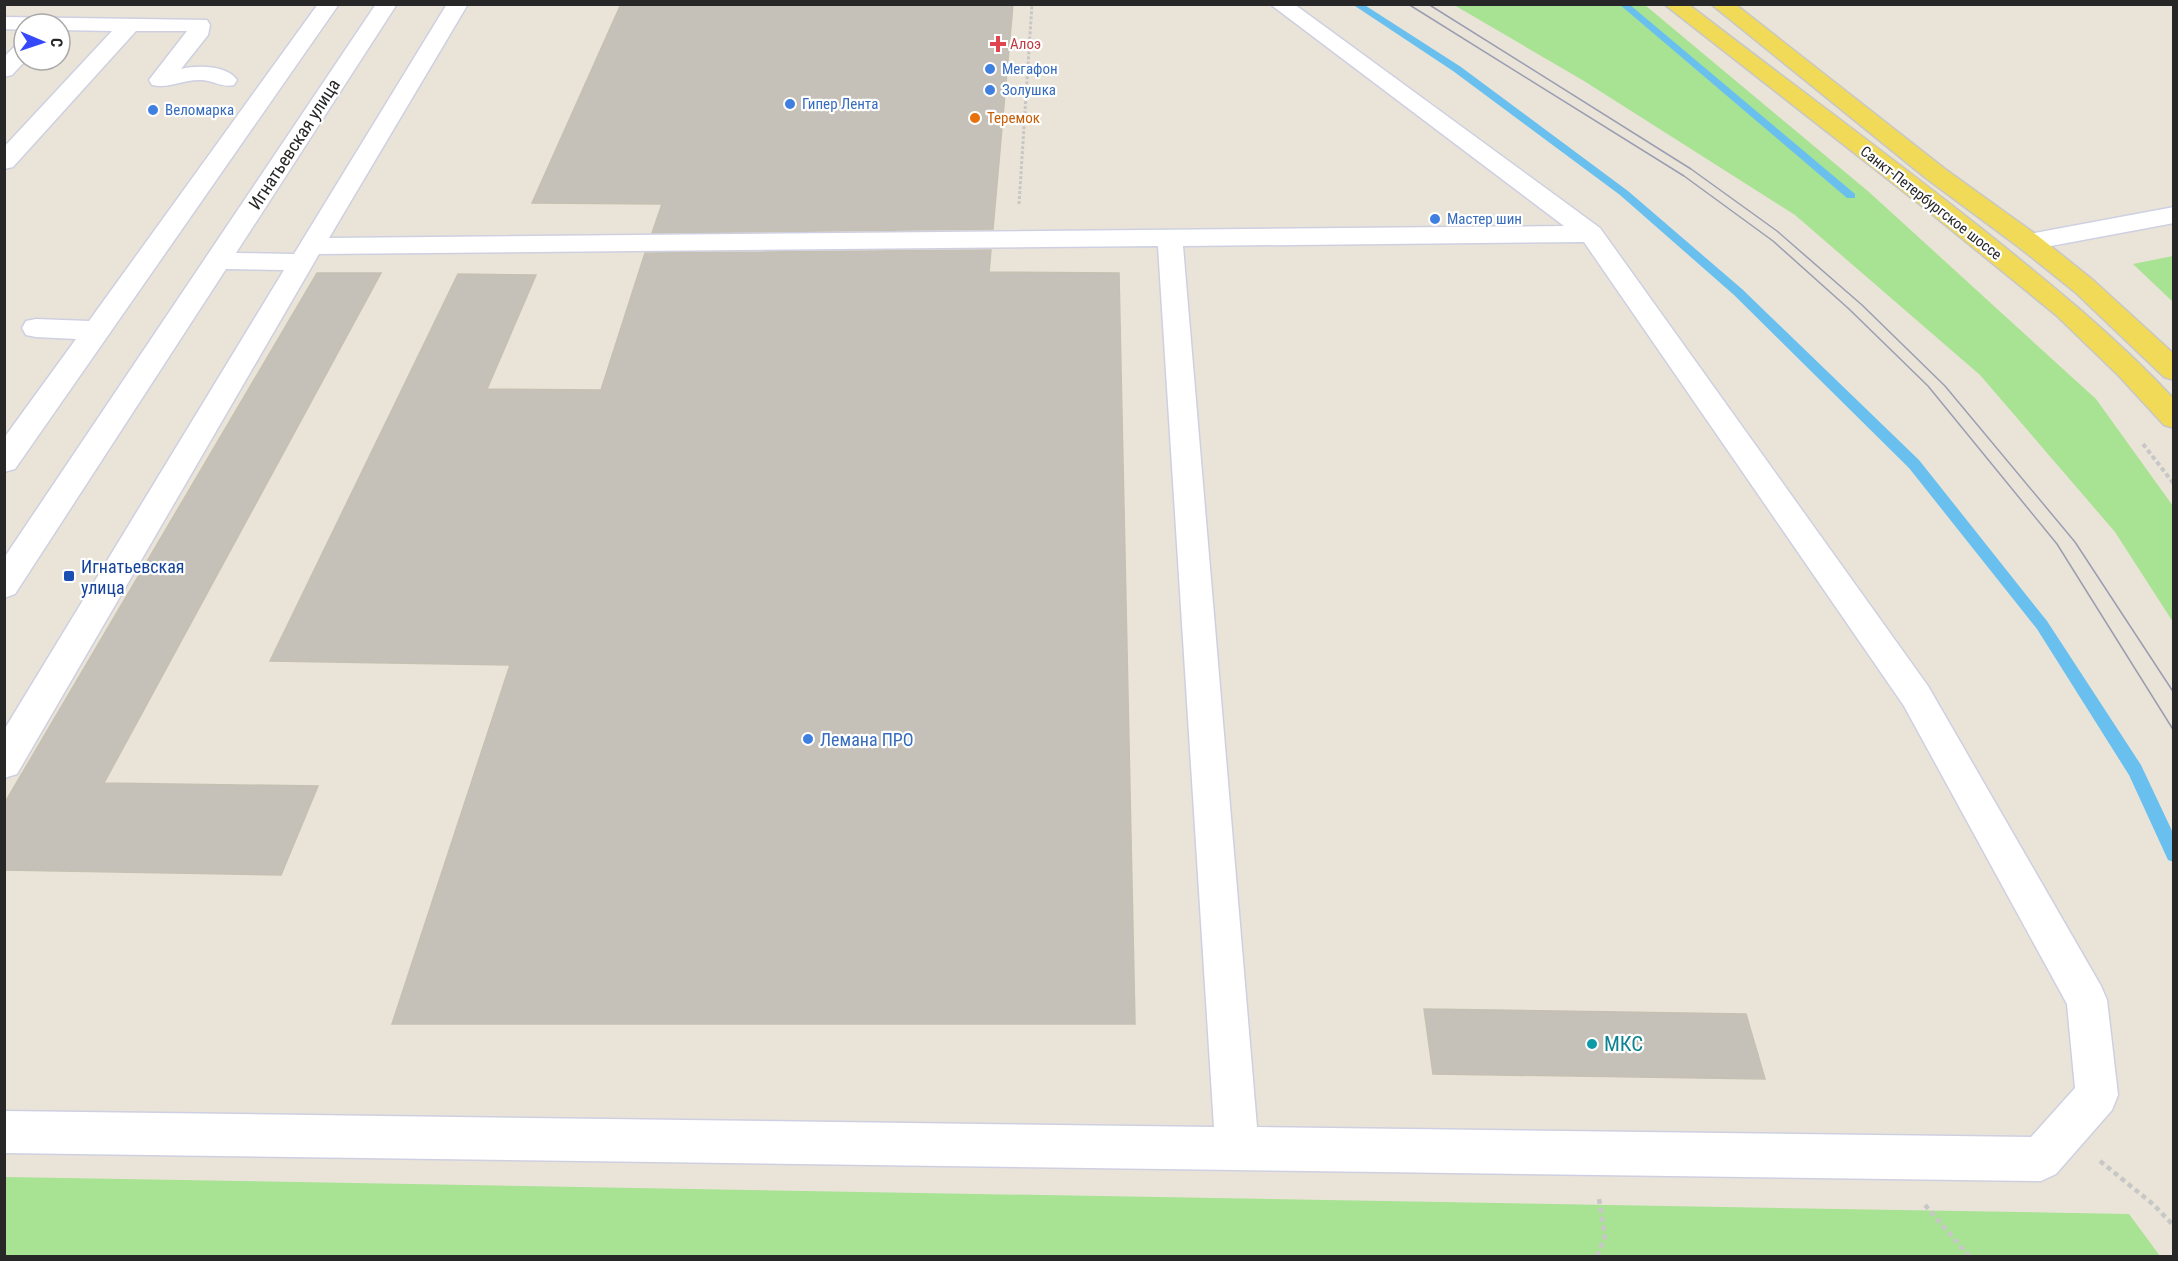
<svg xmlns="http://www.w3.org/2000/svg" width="2178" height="1261" font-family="'Roboto Condensed',sans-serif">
<rect width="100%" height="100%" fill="#eae4d8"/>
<g fill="#a8e293">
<polygon points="1454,5 1645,5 1869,192 2096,399 2173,506 2173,622 2115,532 1980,375 1795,215 1584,81"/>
<polygon points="2173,256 2174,256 2173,302 2133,264"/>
<polygon points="5,1177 2129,1214 2160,1256 5,1256"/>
</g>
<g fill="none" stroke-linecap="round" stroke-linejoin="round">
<g fill="#69c0ef" fill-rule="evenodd">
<polygon points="1352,4 1363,4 1461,67 1628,191 1742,289 1919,460 2047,621 2141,765 2174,835 2174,862 2168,860 2129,775 2037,629 1909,468 1734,295 1620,195 1453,71"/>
<polygon points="1619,4 1629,4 1855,194 1855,198 1847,198"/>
</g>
</g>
<g fill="#c5c1b8" stroke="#c5c0b2" stroke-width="1.5">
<polygon points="621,4 1013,4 993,229 652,233 662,204 532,203"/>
<polygon points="991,250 989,272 1119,273 1135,1024 392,1024 510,665 270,661 458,274 536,275 487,389 601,390 645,253"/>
<polygon points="317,273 381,273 104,783 318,786 281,875 4,870 4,804"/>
<polygon points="1424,1009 1746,1014 1765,1079 1433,1074"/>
</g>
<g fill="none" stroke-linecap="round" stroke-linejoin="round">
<defs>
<g id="minor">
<polygon points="318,4 339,4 15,469 4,472 4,438 76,339 36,337 26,335 22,328 26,321 36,319 89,321"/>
<path d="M376,4H397L236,253L294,254L447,4H468L329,238L1564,226L1270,4H1294L1600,228L1928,686L2101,986L2107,1000L2118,1095L2112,1110L2056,1174L2041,1181L4,1153V1111L1214,1127L1158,246L319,254L17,774L4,778V730L284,270L226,269L15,594L4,598V558ZM1584,242L1904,706L2067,1004L2075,1088L2031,1137L1257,1127L1183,246Z"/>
<path d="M4,17L207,20L210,25L208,35L181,69C197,65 227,65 237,80L234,85C221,88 213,80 201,80C183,79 170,89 152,85L149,80L187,31H136L13,167L4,169V147L112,31L60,30V24H24V30L4,29Z"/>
<polygon points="24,43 24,60 26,60 12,75 4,77 4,57 16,45"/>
<polygon points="2174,207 2174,223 2029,250 2020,248 2016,242 2020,236 2029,234"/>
</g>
<g id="major">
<path d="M1664,4H1688C1784,78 1882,150 1977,225C2046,280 2113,334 2174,399V428L2164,425L2119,376L2056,315L1922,206Z"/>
<polygon points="1711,4 1735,4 1945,169 2038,236 2093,280 2174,354 2174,380 2164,377 2075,292 2020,248 1927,179"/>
</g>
</defs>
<use href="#minor" stroke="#ced0e1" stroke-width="3"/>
<use href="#major" stroke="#c7c7c7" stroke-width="3"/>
<polyline stroke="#c7c7c7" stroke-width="3" stroke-dasharray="3 2" stroke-linecap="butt" points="1019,204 1032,4"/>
<polyline stroke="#c7c7c7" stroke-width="4" stroke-dasharray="4.5 3" stroke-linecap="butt" points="2143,444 2174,484"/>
<g stroke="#c7c7c7" stroke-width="4.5" stroke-dasharray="5 4" stroke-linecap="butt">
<polyline points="2100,1161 2154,1205 2174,1226"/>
<polyline points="1925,1205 1969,1256"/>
<polyline points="1597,1256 1605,1236 1599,1199"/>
</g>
<use href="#minor" fill="#fff" fill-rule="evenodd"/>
<use href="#major" fill="#f1da57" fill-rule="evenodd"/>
<g stroke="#9b9db2" stroke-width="1.5">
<polyline points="1408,4 1684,176 1773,241 1849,309 1928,386 2057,544 2174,731"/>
<polyline points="1428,4 1691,169 1777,231 1862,305 1945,386 2075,542 2174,693"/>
</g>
</g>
<path fill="#e0444e" stroke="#fff" stroke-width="2" d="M995 35h6v6h6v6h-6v6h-6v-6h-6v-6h6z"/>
<g fill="#3f7fe0" stroke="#fff" stroke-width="2">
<circle cx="990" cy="69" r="6"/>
<circle cx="990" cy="90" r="6"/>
<circle cx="790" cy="104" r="6"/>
<circle cx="153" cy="110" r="6"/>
<circle cx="1435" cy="219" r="6"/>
<circle cx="808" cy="739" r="6"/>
</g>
<circle fill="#e8710a" stroke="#fff" stroke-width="2" cx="975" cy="118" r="6"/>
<rect fill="#1a4fb4" stroke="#fff" stroke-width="2" x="63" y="570" width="12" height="12" rx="3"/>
<circle fill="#0f9aa8" stroke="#fff" stroke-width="2" cx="1592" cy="1044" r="6"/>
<g text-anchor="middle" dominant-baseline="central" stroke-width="4.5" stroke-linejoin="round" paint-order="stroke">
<g font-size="15" fill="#be3a42" stroke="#fff" text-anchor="start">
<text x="1010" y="44">Алоэ</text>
</g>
<g font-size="15" fill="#366cbe" stroke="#fff" text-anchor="start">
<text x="1002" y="69">Мегафон</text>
<text x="1002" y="90">Золушка</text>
<text x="802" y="104">Гипер Лента</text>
<text x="165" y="110">Веломарка</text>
<text x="1447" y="219">Мастер шин</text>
</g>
<g font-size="15" fill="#c56008" stroke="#fff" text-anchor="start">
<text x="987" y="118">Теремок</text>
</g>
<g font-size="15" fill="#272727" stroke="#fff">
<text transform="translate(1931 203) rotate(38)">Санкт-Петербургское шоссе</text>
</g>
<g font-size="18" fill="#272727" stroke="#fff">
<text transform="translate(294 144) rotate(-57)">Игнатьевская улица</text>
</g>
<g font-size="18" fill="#164399" stroke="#fff" text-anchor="start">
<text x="81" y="566">Игнатьевская<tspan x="81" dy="21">улица</tspan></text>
</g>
<g font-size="18" fill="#366cbe" stroke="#fff" text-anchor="start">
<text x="820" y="739">Лемана ПРО</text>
</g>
<g font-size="21" fill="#0d838f" stroke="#fff" text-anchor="start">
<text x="1604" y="1044">МКС</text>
</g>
</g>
<rect width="2178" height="1261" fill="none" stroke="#272727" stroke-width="12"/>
<g transform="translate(42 42) rotate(92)"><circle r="28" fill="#ffffff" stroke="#a9a9a9" stroke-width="1.5"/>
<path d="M0-4.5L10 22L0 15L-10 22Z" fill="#3549fb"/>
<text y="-9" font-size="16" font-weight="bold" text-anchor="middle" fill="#272727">С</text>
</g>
</svg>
